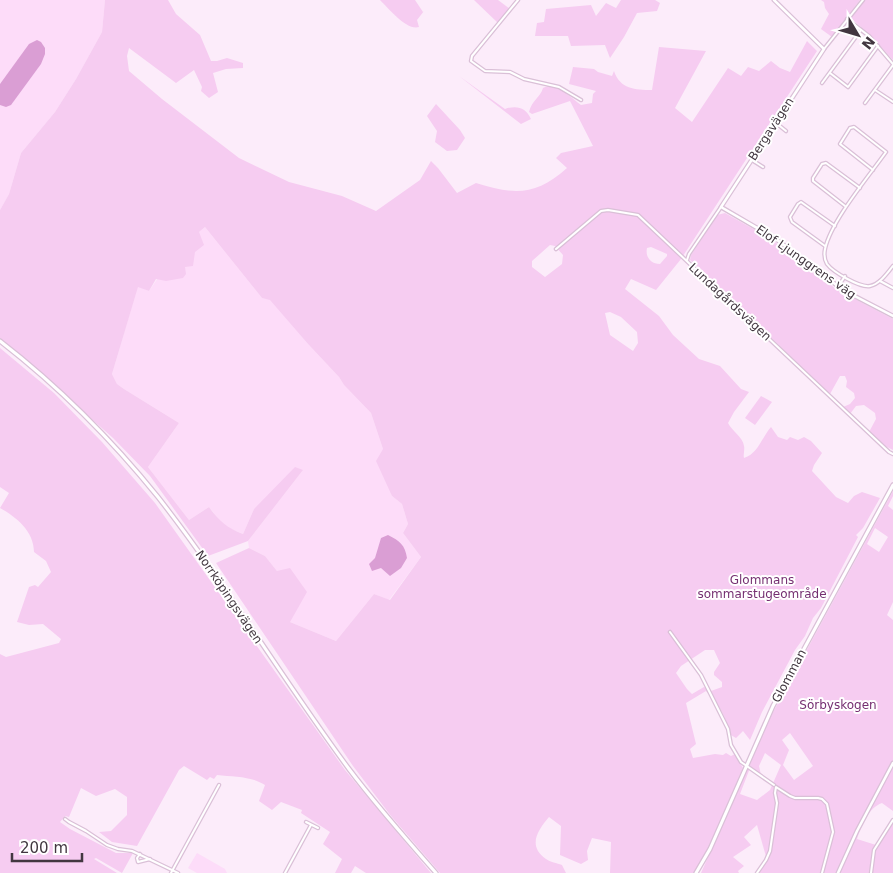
<svg xmlns="http://www.w3.org/2000/svg" width="893" height="873" font-family="'DejaVu Sans',sans-serif">
<rect width="100%" height="100%" fill="#fcecfa"/>
<g fill="#fddcf9">
<polygon points="0,0 105,0 102,32 76,79 55,112 21,153 9,194 0,210"/>
<polygon points="205,227 262,298 270,299 308,344 339,377 344,385 371,413 383,449 392,496 402,504 408,524 403,533 421,557 389,600 374,594 336,641 290,622 277,571 265,556 249,548 248,541 303,470 254,509 243,534 229,528 220,521 209,507 189,520 148,467 179,423 124,389 117,384 112,374 138,286 149,291 164,269 195,252 199,232"/>
<polygon points="197,853 225,869 227,873 197,873 188,868"/>
</g>
<g fill="#f6ccf1" fill-rule="evenodd">
<path d="M105,0H168L176,14L200,35L211,61H217L227,58L243,63V68L226,69L213,73L218,92L209,98L201,91L202,87L194,70L176,83L129,48L127,56L129,71L162,99L239,158L289,182L342,196L376,211L420,180L431,161L438,168L457,193L476,183C514,195 536,196 567,168L556,158L561,153L593,146L570,101L532,114L529,112C532,100 540,98 543,88C556,81 571,98 581,105L592,103L593,94L596,91L569,84L573,67L594,69L598,72L612,76L614,71C620,89 635,90 652,90L659,47L706,51L675,108L692,122L728,68L741,76L748,67L759,71L771,61L780,68L790,72L807,41L817,51L681,259L656,290L631,279L625,289L659,316L673,335L699,359L720,366L741,389L749,392L734,412L728,423C732,431 743,437 744,446C745,450 743,454 744,458C758,454 762,437 771,427L778,437L787,440L790,437L798,440L804,437L811,441L822,453L814,465L812,471L836,497L848,503L854,496L862,492L880,498L863,528L856,535L858,537L821,608L813,618L805,636L795,650L762,712L750,740L743,731L736,738L729,734C727,716 718,704 706,691L686,703L696,744L690,749L693,758L715,754L723,755L726,753L731,756L735,754L743,768L709,848L694,873H610L611,842L592,838L587,851L588,860L581,864L560,855L561,826L549,817C538,830 527,846 546,859C550,862 557,863 562,865L566,873H440L391,816L353,766L216,563L249,548L265,556L277,571L290,568L307,592L290,622L336,641L374,594L390,600L421,557L403,533L408,524L402,504L392,496L376,461L383,449L371,413L344,385L339,377L308,344L270,300L262,298L205,227L199,232L204,245L195,252L193,266L185,267L186,274L183,278L166,281L156,279L149,291L138,287L112,374L117,384L124,389L179,423L148,467L189,520L209,507C219,521 227,528 243,534L254,509L295,467L303,470L248,541L208,556L150,476L113,438L0,338V210L9,194L21,153L55,112L76,79L102,32ZM550,245L555,246L563,255L562,264L545,277L532,267V261ZM651,247L667,254V256L660,264C651,264 645,257 647,248ZM610,312L621,317L637,332L638,343L633,351L610,335L605,313ZM705,650H714L720,663L714,672V675L722,682V687L711,691L704,687L692,694L687,689L676,673L681,666Z"/>
<path d="M380,0H415L423,12L424,11L417,20L419,27C407,31 389,9 380,0Z"/>
<polygon points="474,0 498,0 510,9 498,23"/>
<polygon points="621,0 655,0 660,3 657,11 637,13 624,37 610,58 605,45 571,46 568,36 535,36 537,23 544,22 546,9 591,5 596,16 606,3 616,8"/>
<polygon points="821,0 860,0 832,37 821,29 829,14 825,8 824,2"/>
<polygon points="865,0 893,0 893,60 873,38 851,18"/>
<path d="M459,76L505,109C516,105 526,107 531,119L521,124Z"/>
<polygon points="436,104 460,130 465,138 457,150 447,151 435,142 437,131 427,116"/>
<polygon points="725,213 771,239 836,289 893,319 893,450 883,445 869,432 876,419 875,413 864,405 856,406 850,414 843,407 850,404 855,398 854,393 846,387 847,381 845,376 840,376 830,394 690,260 691,255 717,215"/>
<path d="M0,348L54,393L102,442L155,503L345,770L431,873H366L355,866L351,873H335L342,859L323,844L330,832L301,813L302,810L281,802L272,810L259,801L265,785C251,776 234,777 217,775L214,779L210,777L207,780L184,766L179,770L137,846L112,842L99,832L111,831L127,815V797L115,789L96,796L81,788L69,817L65,816L60,822L70,829L116,853H133L122,873L96,858L94,859L117,873H0V654L6,657L59,643L61,639L43,624L29,625L17,622L29,587L35,585L38,587L51,572L46,561L34,552C34,531 16,517 0,508L9,493L0,487Z"/>
<polygon points="761,396 772,402 755,425 745,418"/>
<path d="M893,491V496L888,506L893,510V602L887,615L893,620V761L850,842L837,873H758L767,860L757,825L744,837L751,845L733,857L744,866L738,871L739,873H701L772,714ZM875,528L888,537L879,552L867,544ZM790,733L813,766L794,780L783,765L789,750L782,740ZM765,753L781,765L770,790L757,800L740,794L750,768L761,775L759,766Z"/>
<path d="M893,766V811L882,803C868,808 862,825 857,839L876,845L893,821V873H839L848,850Z"/>
</g>
<g fill="#da9ed4">
<polygon points="37,40 41,42 45,48 45,54 41,64 11,105 6,107 0,105 0,84 29,44"/>
<path d="M388,535C400,541 405,545 407,558L401,568L390,576L381,568L372,571L369,564L375,558L381,538Z"/>
</g>
<g fill="none" stroke-linecap="round" stroke-linejoin="round">
<defs>
<g id="minor">
<polyline points="518,0 472,56 471,61 485,71 510,72 524,79 559,87 581,100"/>
<polyline points="847,19 869,36 893,64"/>
<polyline points="824,49 863,0"/>
<polyline points="830,73 848,87 878,46"/>
<polyline points="822,83 861,30"/>
<polyline points="875,90 893,102"/>
<polyline points="865,103 893,65"/>
<polyline points="776,123 786,131"/>
<polyline points="752,160 763,167"/>
<path d="M873,170L840,144L850,128L854,127L886,152C869,176 831,221 825,249C824,254 824,259 827,264C833,272 860,288 870,286C880,284 887,273 893,266"/>
<polyline points="845,206 813,181 813,178 822,164 826,163 860,188"/>
<polyline points="825,246 792,222 790,217 798,204 801,202 835,226"/>
<polyline points="556,249 601,211 608,210 638,215 889,452 893,454"/>
<polyline points="687,260 689,254 721,207"/>
<polyline points="880,281 893,288"/>
<polyline points="838,287 845,276"/>
<polyline points="670,632 701,675 728,729 731,745 741,762 774,785"/>
<polyline points="65,819 69,822 86,831 107,845 118,849 132,851 178,873"/>
<polyline points="306,822 318,828"/>
<polyline points="140,854 137,858 138,862 150,859"/>
<polyline points="171,873 219,785"/>
<polyline points="285,873 311,825"/>
<polyline points="757,873 766,860 770,851 777,803 775,793 776,787 790,796 795,798 818,798 822,799 827,804 833,832 822,873"/>
<polyline points="871,873 874,850 893,820"/>
</g>
<g id="tertiary">
<polyline points="774,0 824,49 721,207 776,239 843,290 893,316"/>
<polyline points="838,873 857,831 893,763"/>
</g>
<g id="secondary">
<path d="M0,341C58,386 112,440 158,497C226,584 283,680 349,769C376,805 406,839 436,873"/>
<polyline points="696,873 710,849 773,706 893,485"/>
</g>
</defs>
<use href="#minor" stroke="#dac0d7" stroke-width="4.5"/>
<use href="#tertiary" stroke="#dac0d7" stroke-width="5"/>
<use href="#secondary" stroke="#dac0d7" stroke-width="5.5"/>
<use href="#minor" stroke="#fff" stroke-width="2"/>
<use href="#tertiary" stroke="#fff" stroke-width="2.5"/>
<use href="#secondary" stroke="#fff" stroke-width="3"/>
</g>
<g text-anchor="middle" dominant-baseline="central" stroke-width="4" stroke-linejoin="round" paint-order="stroke">
<g font-size="12" fill="#423740" stroke="#fff">
<text transform="translate(771 129) rotate(-57)">Bergavägen</text>
<text transform="translate(806 262) rotate(35)">Elof Ljunggrens väg</text>
<text transform="translate(730 302) rotate(43)">Lundagårdsvägen</text>
<text transform="translate(229 597) rotate(56)">Norrköpingsvägen</text>
<text transform="translate(789 676) rotate(-62)">Glomman</text>
</g>
<g font-size="12" fill="#752f71" stroke="#fff">
<text x="762" y="580">Glommans<tspan x="762" dy="14">sommarstugeområde</tspan></text>
<text x="838" y="705">Sörbyskogen</text>
</g>
</g>
<g transform="translate(858 35) rotate(128)" stroke="#ffffff" stroke-width="4" paint-order="stroke">
<path d="M0-4L9 19L0 12L-9 19Z" fill="#423740"/>
<text y="-8" font-size="14" font-weight="bold" text-anchor="middle" fill="#423740">N</text>
</g>
<path d="M12 853v8h70v-8" fill="none" stroke="#423740" stroke-width="2.5"/>
<text x="20" y="853" font-size="15" fill="#423740" stroke="#ffffff" stroke-width="4" paint-order="stroke">200 m</text>
</svg>
